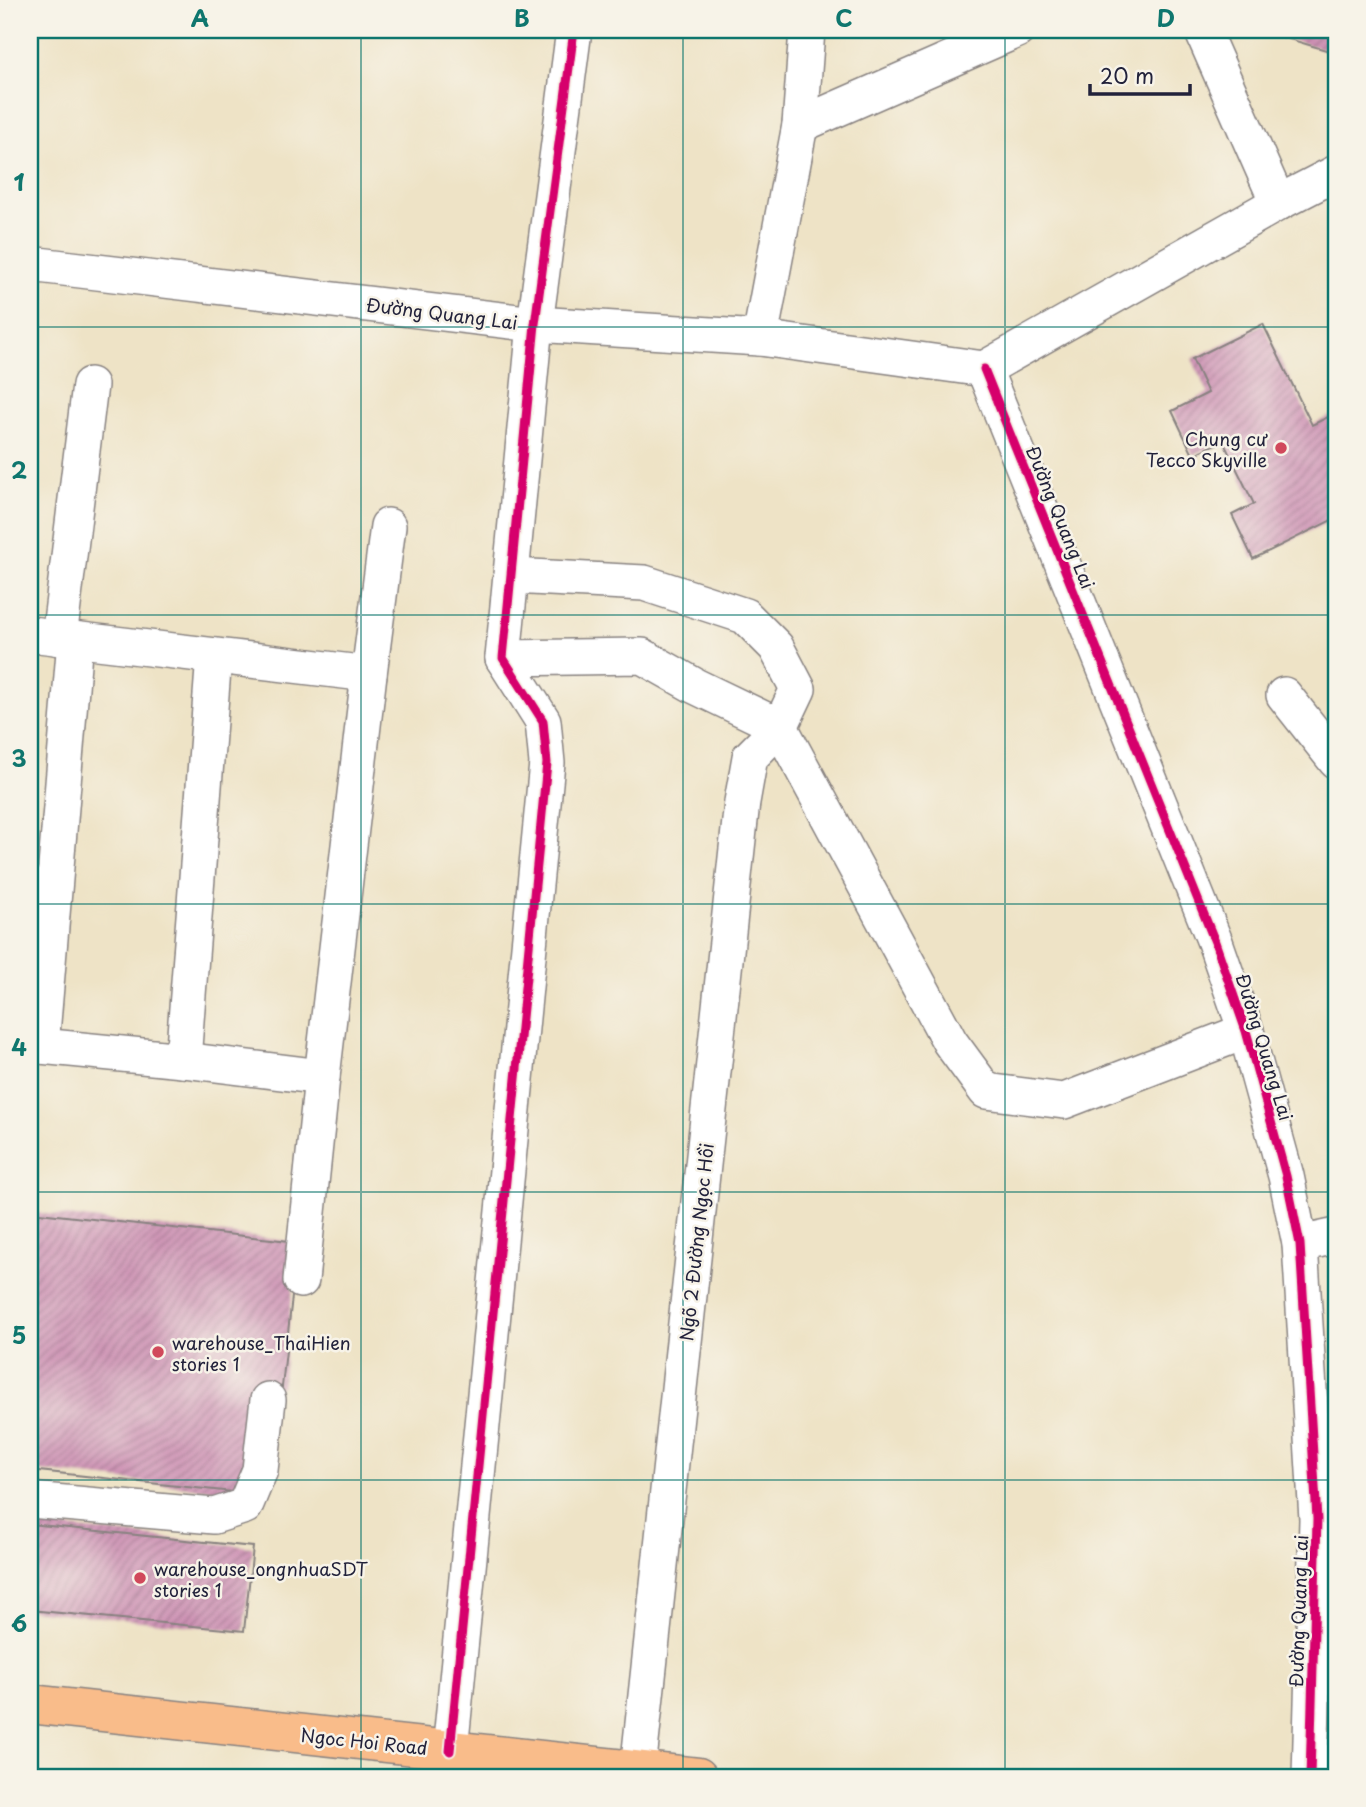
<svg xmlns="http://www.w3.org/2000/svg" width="1366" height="1807" font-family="'Playpen Sans',sans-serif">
<defs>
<pattern id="building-hatch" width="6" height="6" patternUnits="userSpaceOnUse" patternTransform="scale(1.75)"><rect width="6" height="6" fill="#cc8fb2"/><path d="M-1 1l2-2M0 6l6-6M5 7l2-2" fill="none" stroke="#a57492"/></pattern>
</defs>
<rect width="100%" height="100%" fill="#f7f3e8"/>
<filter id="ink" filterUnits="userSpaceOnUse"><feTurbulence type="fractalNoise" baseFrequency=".0143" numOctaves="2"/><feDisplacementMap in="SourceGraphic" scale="14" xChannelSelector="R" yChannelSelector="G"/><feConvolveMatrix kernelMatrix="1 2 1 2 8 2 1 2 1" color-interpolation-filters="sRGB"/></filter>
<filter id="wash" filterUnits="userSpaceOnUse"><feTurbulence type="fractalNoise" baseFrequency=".00686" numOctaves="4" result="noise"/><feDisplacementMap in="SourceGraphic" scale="28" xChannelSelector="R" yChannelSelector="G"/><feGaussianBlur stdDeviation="1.57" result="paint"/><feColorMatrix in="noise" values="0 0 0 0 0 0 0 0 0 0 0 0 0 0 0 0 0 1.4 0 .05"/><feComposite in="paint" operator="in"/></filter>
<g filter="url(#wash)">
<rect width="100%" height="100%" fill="#eee3c6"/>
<g id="blocks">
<g fill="url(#building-hatch)">
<polygon points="1279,30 1336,30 1336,53 1282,37"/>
<polygon points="1263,324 1312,425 1336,413 1336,518 1253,559 1232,515 1254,504 1223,441 1193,455 1172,411 1208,393 1192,359"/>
<polygon points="30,1212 298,1242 282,1387 263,1385 251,1494 30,1470"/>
<polygon points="30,1524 253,1547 244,1631 30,1610"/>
</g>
</g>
</g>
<g filter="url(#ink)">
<use href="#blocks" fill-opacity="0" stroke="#888280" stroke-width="2"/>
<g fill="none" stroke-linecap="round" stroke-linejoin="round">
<defs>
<g id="minor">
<polyline points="1202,30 1278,203"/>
<polyline points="800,125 1017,30"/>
<polyline points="30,264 535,324 760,338 984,369"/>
<polyline points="760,338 800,125 807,30"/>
<polyline points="984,369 1215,942 1246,1031 1286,1176 1300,1244 1317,1519 1310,1777"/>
<polyline points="984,369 1278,203 1336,173"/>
<polyline points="512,576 644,583 745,616 776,647 798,689 780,727 750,757 742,802 638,1770"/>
<polyline points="30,634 369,674 388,526"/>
<polyline points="59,638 90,385"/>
<polyline points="503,658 642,656 695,686 780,727 950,1042 986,1091 1064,1101 1246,1031"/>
<polyline points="1284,695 1336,761"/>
<polyline points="30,1045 183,1060 322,1077"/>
<polyline points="41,1046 75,640"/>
<polyline points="183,1060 214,656"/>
<polyline points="1300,1244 1336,1236"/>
<polyline points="301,1280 322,1077 369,674"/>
<polyline points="30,1500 214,1516 245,1506 260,1470 268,1400"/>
<polyline points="450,1751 547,763 543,721 503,658 535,324 574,30"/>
</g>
<polyline id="highway" points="30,1704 698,1777"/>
</defs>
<use href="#minor" stroke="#888280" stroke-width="38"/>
<use href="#highway" stroke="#888280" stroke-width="41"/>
<use href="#minor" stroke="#fff" stroke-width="35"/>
<use href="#highway" stroke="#f9bc8a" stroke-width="38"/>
<defs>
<g id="cycleway">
<polyline points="984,369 1215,942 1246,1031 1286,1176 1300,1244 1317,1519 1310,1777"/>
<polyline points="450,1751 547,763 543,721 503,658 535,324 574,30"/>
</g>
</defs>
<use href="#cycleway" stroke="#f7f3e8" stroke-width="13"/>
<use href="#cycleway" stroke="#d6006c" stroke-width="9"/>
</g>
</g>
<path fill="none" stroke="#0f766e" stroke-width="2" stroke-opacity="0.55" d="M361,30V1777M683,30V1777M1005,30V1777M30,327H1336M30,615H1336M30,904H1336M30,1192H1336M30,1480H1336"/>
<g fill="#d1495b" stroke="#f7f3e8" stroke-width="2.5">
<circle cx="1281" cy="448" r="7"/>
<circle cx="158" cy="1352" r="7"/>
<circle cx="140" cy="1578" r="7"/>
</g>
<g text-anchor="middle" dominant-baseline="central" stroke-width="5" stroke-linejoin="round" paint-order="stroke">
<g font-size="18" fill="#22223b" stroke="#f7f3e8">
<text transform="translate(442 313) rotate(7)">Đường Quang Lai</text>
<text transform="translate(1061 517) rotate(68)">Đường Quang Lai</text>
<text transform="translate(1265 1047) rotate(73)">Đường Quang Lai</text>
<text transform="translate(696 1242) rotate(-84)">Ngõ 2 Đường Ngọc Hồi</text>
<text transform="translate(1298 1611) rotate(-88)">Đường Quang Lai</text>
<text transform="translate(364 1741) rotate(6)">Ngoc Hoi Road</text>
</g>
<g font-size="18" fill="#22223b" stroke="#f7f3e8" text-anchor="start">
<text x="1267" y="438" text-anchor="end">Chung cư<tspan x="1267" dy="21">Tecco Skyville</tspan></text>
<text x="172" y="1342">warehouse_ThaiHien<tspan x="172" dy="21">stories 1</tspan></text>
<text x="154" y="1568">warehouse_ongnhuaSDT<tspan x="154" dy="21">stories 1</tspan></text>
</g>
</g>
<rect width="1366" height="1807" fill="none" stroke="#f7f3e8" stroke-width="77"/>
<path d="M1090 84v10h100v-10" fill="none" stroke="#22223b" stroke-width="3.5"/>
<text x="1100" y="84" font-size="21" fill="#22223b" stroke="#f7f3e8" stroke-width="5" paint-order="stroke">20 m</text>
<rect x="38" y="38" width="1290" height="1731" fill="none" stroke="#0f766e" stroke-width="2.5"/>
<g font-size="23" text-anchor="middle" font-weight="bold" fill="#0f766e">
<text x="200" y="27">A</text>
<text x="522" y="27">B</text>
<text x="844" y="27">C</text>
<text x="1166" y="27">D</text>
<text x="19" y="191">1</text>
<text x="19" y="479">2</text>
<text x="19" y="767">3</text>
<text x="19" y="1056">4</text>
<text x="19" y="1344">5</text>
<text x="19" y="1632">6</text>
</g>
</svg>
